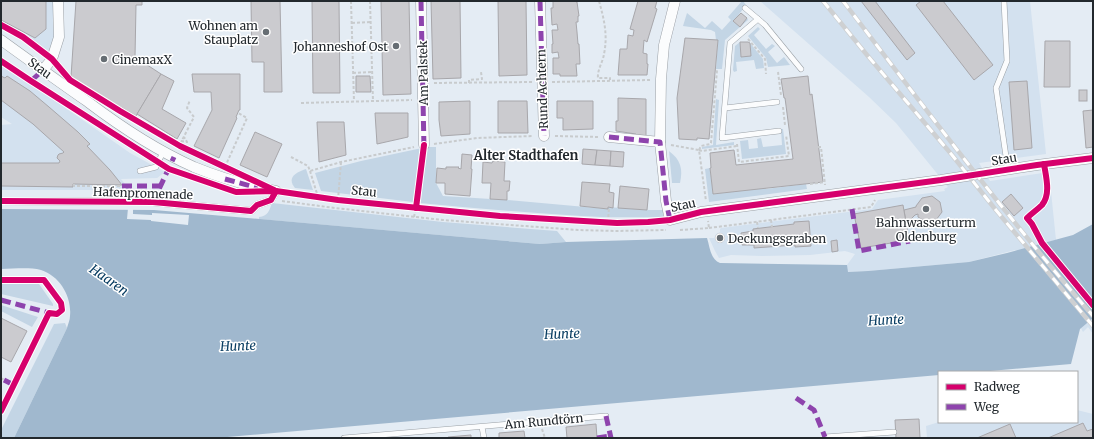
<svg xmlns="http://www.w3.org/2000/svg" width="1094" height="439" font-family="Merriweather,serif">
<rect width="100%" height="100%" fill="#e4ecf4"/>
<g fill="#d3e1ef">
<polygon points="1,1 58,1 53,54 1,23"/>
<polygon points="760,1 1030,1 1046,154 979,163 990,181 1049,172 1056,240 1044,243 1093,303 1093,334 1088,327 1083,332 1076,319 1026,259 1015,250 969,262 868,271 847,272 847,265 855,254 845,251 810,255 762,256 731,255 719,258 715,251 709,238 714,238 716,234 720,232 720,229 721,228 872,209 878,200 945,191 944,189 948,187 896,123 869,97"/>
<polygon points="1,63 130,153 165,172 157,178 121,179 130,190 1,190 1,125 12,124 1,117"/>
<polygon points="1077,410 1093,414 1093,438 927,438 926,426 939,422 1077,422"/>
</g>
<g fill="#c3d5e5">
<polygon points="742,1 743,1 746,5 734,21 740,26 747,18 748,20 725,40 722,69 716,69 718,41 716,40 715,32 711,30 683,26 687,13 705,28 712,21 722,30 731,20 728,17"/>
<polygon points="758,27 760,29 754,35 766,49 772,44 775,46 768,52 777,63 784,57 790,65 768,67 766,58 748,36"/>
<polygon points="740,42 741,57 751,56 750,43 763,59 764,68 756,69 754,60 736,62 737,71 734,72 733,70 735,46"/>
<polygon points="716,99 719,100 716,145 734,142 734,145 702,149 702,147 713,145"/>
<polygon points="781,129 783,129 786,154 742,159 740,141 748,140 749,149 758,148 757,139 761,138 763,147 782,145"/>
<path d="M428,147H436V183L443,196L507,200L608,209V207L647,210H663V217C636,217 609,218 581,216C527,213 474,208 420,203Z"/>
<polygon points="422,148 413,202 321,191 315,173 361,161"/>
<path d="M669,151C681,160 683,169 680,183H672Z"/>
<polygon points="710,168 713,194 766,187 766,189 806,184 807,189 709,202 705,169"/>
<path d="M306,169L313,190L295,188C286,177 297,172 306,169Z"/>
<path d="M272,203L443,222L557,231L566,242L540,244L259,219V217C268,216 269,211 272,203Z"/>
<polygon points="1,284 39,284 53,304 53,306 1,294"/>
<polygon points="1,305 38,317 32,327 1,311"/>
<polygon points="65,323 67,328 14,438 1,438 1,430 54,324"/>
</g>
<path fill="#a0b8ce" d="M1,209L154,210L260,219L540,244L566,242L707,238C710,247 710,259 720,263L847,265L848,272L868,271L969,262L1007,253L1073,235L1093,224V318L1080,329L1071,364L979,372H939V375L216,438H14L67,328C68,324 70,320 70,316C72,297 60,276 41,270C28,267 14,269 1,269Z"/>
<polygon fill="#e4ecf4" points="128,208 133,208 133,214 152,215 152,213 189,215 188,225 151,221 151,220 127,219"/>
<g fill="#cbcbcf" stroke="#a8a7ab">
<polygon points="1,1 46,1 46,29 35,38 1,20"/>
<polygon points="76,1 142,1 142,5 136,5 135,57 161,74 136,116 91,90 71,77"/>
<polygon points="251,1 280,1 282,92 264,92 264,62 252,62"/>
<polygon points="312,1 339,1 340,93 313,93"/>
<polygon points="381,1 409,1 411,94 383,95"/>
<polygon points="431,1 460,1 461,78 433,79"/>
<polygon points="498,1 526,1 527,75 499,76"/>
<polygon points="553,1 576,1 576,2 577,2 579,16 578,16 578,22 576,22 577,32 578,44 579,44 580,64 576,64 577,76 560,76 560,74 553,74 553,58 559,58 558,52 552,53 552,44 553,44 552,30 558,30 557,24 552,25 551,8 553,8"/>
<polygon points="638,1 657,1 655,8 657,9 647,42 644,40 643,53 647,54 647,64 648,64 647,75 618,75 620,49 627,49 628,35 633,36 634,30 630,29"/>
<polygon points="861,1 875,1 915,53 907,60"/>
<polygon points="921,1 943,1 993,65 974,80 916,5"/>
<polygon points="741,13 747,18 740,27 733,21"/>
<polygon points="685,38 718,40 709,139 697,138 697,140 679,139 677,98"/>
<polygon points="1045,41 1070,41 1070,87 1044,87"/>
<polygon points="740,42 748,42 750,43 751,56 741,57"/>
<polygon points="161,74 174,81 162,109 186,123 177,139 137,114"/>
<polygon points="192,74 240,74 240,110 239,110 236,117 237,118 219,158 194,146 212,110 211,92 194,92"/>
<polygon points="1,76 5,78 7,76 30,91 49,107 78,132 90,144 87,146 110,170 122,185 73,184 73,187 1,186 1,163 59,163 60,161 57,158 58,155 59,154 63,153 64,152 33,124 1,100"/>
<polygon points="356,76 370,76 371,92 356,92"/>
<polygon points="808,76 810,95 812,94 823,182 713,194 710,168 711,168 710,153 734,150 736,165 793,159 785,98 784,98 781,79"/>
<polygon points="1027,81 1032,148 1014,150 1009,82"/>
<rect x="1079" y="90" width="8" height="11"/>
<polygon points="618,98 646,99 646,136 636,135 636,134 616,131 616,121 618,121"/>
<polygon points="470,101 470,134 441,136 439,120 439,102"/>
<polygon points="498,101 527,101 528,133 498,133"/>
<polygon points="557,101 593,101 593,129 563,130 563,118 557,118"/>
<polygon points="1093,110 1093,147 1086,148 1083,111"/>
<polygon points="375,113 408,113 408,137 377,144"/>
<polygon points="317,122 344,122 346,155 319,162"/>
<polygon points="255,132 282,144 267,177 240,165"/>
<polygon points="583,149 597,150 595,165 582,164"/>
<polygon points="597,150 611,151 610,166 595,165"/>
<polygon points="611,151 624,152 623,167 610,166"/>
<polygon points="462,154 472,155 471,169 472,169 470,196 445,194 445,183 436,183 437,168 446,169 446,167 459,167 458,168 461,169"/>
<polygon points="493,161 505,162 504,181 510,181 509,191 507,191 507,200 490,199 491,183 482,183 483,162 492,163"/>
<polygon points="582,182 610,184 609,192 614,193 613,208 608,207 608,209 580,206"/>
<polygon points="620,186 649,189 647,210 618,208"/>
<polygon points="1011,194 1023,208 1014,216 1002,202"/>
<polygon points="932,196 940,202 942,212 936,220 926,222 918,217 918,214 915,215 909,221 906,222 904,210 916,207 916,206 922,198"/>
<polygon points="903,205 909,240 861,248 854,214"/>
<polygon points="809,221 811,246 795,247 795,245 754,248 754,245 742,245 741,233 753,231 753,229 794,224 794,222"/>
<circle cx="720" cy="238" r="4.5"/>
<polygon points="837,240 838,251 832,252 831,241"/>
<polygon points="1,318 27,331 11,362 1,357"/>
<polygon points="919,419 920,438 896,438 895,420"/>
<polygon points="1083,423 1087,431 1093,429 1093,438 1048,438"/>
<polygon points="596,424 597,438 567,438 566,427"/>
<polygon points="1010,424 1016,438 977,438"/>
<polygon points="524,431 525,438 499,438 499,433"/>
<polygon points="471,435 471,438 447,438 448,437"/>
</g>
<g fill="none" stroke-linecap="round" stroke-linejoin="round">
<defs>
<g id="service">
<polyline points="1004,1 1007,61 996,88 1008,170"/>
<polyline points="745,8 765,25 801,69"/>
<polyline points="758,19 730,43 722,138 779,131"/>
<polyline points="725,108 777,102"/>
<polyline points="140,171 156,167 163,152"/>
<polyline points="482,427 484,438"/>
<polyline points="344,438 606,416"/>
<polyline points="825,438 825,437 894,432"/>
</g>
<polyline id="pedestrian" points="1,201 153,202 251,211 257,205 271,200 276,191"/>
<g id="minor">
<polyline points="421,1 424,145"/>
<polyline points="540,1 544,136"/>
<polyline points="675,1 664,45 661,79 660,142 666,201 670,220 701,212 941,180 1037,165 1093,158"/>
<path d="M1,40C30,61 59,82 88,102C121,127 156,150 194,167C221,178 248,186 276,191"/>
<polyline points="43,70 52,59 59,37 58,1"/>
<polyline points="609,137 660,142"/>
</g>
</defs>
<use href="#service" stroke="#9aa0a6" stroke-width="6"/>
<use href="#pedestrian" stroke="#9aa0a6" stroke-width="8"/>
<use href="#minor" stroke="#9aa0a6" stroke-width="11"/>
<g stroke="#c8cbcd" stroke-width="2" stroke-dasharray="3 2" stroke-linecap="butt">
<polyline points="351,1 354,101"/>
<polyline points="370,1 373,101"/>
<path d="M599,1C604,19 608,35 604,54C603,62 597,70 598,78H610V80"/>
<polyline points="352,23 370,22"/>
<polyline points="748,39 765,59 766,74"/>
<polyline points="352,48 371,47"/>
<polyline points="778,72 781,95"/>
<polyline points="353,73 372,72"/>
<polyline points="552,82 650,80"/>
<polyline points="434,83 532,82"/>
<polyline points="469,83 469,80 482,79 481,72"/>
<polyline points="301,103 412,100"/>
<polyline points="783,107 785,125"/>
<polyline points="555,136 599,137"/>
<polyline points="181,141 187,142 184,137"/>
<polyline points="434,144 477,138 533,136"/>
<polyline points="737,144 739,162 789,156 786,135"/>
<polyline points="671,145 699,150 706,201"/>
<polyline points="818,147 821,147 825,185"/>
<polyline points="178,148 194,117 187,108 190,100"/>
<polyline points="699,150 701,146 710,144 711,143 717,70"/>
<polyline points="699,150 702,151 737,146"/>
<polyline points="291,157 308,166 310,171 341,162 414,147"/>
<polyline points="225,167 247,118 238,113"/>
<polyline points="310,171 318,197"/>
<polyline points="74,184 74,186 122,186"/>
<polyline points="810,184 825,182"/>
<polyline points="338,200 341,162"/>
<polyline points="282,201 335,208 443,220 578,230 616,231 666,230"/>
<polyline points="414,217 416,208"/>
<polyline points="771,220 772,227"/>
<polyline points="608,222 609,207"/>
<polyline points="757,222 758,228"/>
<polyline points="709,228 871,207 875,200"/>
<polyline points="680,230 709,228 708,221"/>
<polyline points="1,378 4,380"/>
<polyline points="542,429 545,438"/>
</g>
<use href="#service" stroke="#fbfcfd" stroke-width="5"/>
<use href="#pedestrian" stroke="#fbfcfd" stroke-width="7"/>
<use href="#minor" stroke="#fbfcfd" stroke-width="10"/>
<defs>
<g id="rail">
<polyline points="823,1 867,55 952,155 995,209 1093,326"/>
<path d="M843,1C924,107 1005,215 1093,316"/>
</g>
</defs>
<use href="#rail" stroke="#ced0d2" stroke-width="4.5"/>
<use href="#rail" stroke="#fff" stroke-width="3" stroke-dasharray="9" stroke-linecap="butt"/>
<g stroke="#8e44ad" stroke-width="5" stroke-dasharray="10 5" stroke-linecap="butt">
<polyline points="421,1 424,149"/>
<polyline points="540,1 544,136"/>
<polyline points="31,81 43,70"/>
<polyline points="609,137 660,142 666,201 670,220 672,219"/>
<polyline points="225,179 258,188"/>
<polyline points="122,186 161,186"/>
<polyline points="153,202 174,157"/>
<polyline points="852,209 859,251 910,241"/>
<polyline points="1,300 49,313"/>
<polyline points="4,380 14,385"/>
<polyline points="796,398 814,410 825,437"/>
<polyline points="606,416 611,438"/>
<polyline points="597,438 610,436"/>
</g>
<defs>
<g id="cycleway">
<polyline points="1,25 23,37 52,59 70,80 120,111 180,146 274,190"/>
<polyline points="1,61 31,81 169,169 236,192 276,191 338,200 500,216 617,223 648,222 670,220 701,212 941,180 1037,165 1093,158"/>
<path d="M1044,164C1046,177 1051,194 1042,205C1037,210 1032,213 1027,218L1032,224L1042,243L1093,305"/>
<polyline points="1,201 153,202 251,211 257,205 271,200 276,191"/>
<polyline points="416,208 424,145"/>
<polyline points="1,280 44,280 61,303 62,310 57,314 49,313 1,411"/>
</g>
</defs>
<use href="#cycleway" stroke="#fff" stroke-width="8"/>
<use href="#cycleway" stroke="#d6006c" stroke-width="6"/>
</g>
<g fill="#666d73" stroke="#fff" stroke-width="1.5">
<circle cx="266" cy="32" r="4"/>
<circle cx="396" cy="46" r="4"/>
<circle cx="104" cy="59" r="4"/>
<circle cx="926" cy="209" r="4"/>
<circle cx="720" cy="238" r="4"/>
</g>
<g text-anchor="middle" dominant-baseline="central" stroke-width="3" stroke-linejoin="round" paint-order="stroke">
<g font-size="12" fill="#22282d" stroke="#fff" text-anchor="end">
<text x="258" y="25">Wohnen am<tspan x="258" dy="14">Stauplatz</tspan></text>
<text x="388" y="46">Johanneshof Ost</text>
<text x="112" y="59" text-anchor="start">CinemaxX</text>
<text x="926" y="222" text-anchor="middle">Bahnwasserturm<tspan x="926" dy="14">Oldenburg</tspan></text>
<text x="728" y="238" text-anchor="start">Deckungsgraben</text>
</g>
<g font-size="12" fill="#22282d" stroke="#fff">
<text transform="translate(40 68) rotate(36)">Stau</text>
<text transform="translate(423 73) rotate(-91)">Am Palstek</text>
<text transform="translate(542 89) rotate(-92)">Rund Achtern</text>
<text transform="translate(1004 159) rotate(-9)">Stau</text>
<text transform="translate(364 191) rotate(6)">Stau</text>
<text transform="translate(143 193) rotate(2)">Hafenpromenade</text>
<text transform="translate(683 205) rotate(-12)">Stau</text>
<text transform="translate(544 421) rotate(-5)">Am Rundtörn</text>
</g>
<g font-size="13" font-weight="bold" fill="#22282d" stroke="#fff">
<text x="526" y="155">Alter Stadthafen</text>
</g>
<g font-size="13" font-style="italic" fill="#093d62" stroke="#fff">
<text transform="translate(109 280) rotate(35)">Haaren</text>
<text transform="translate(886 320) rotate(-3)">Hunte</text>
<text transform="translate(562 334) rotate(-2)">Hunte</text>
<text transform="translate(238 346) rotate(-2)">Hunte</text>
</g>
</g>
<rect width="1094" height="439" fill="none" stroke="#22282d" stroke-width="4"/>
<rect x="938" y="371" width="140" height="52" fill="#ffffff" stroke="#a7a9ab"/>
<rect x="946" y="384" width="20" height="6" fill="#d6006c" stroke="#a7a9ab"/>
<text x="974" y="391" font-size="12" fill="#22282d">Radweg</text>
<rect x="946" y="404" width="20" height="6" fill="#8e44ad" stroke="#a7a9ab"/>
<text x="974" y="411" font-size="12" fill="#22282d">Weg</text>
</svg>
